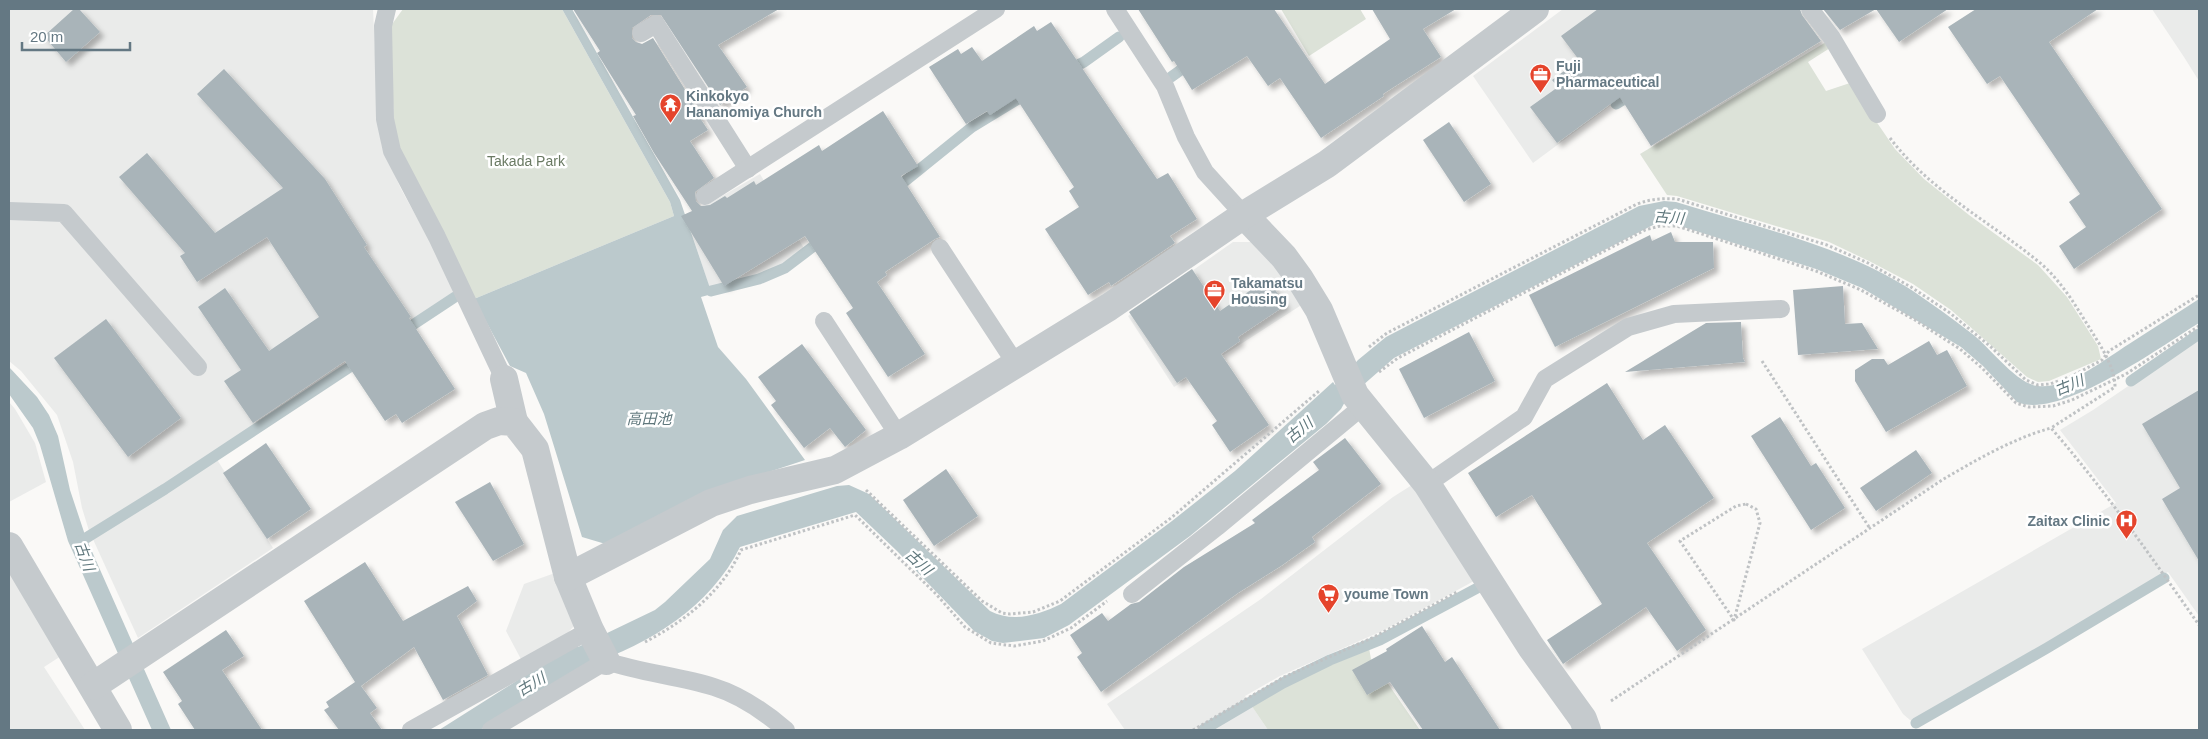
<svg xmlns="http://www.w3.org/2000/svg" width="2208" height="739" font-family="Helvetica,'Noto Sans JP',sans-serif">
<defs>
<filter id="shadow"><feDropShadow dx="4.5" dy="4.5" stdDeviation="2.5" flood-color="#0004"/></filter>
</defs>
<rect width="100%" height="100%" fill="#faf9f7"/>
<g fill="#eaebea">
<polygon points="9,9 373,9 378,119 382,147 401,189 432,245 456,295 164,488 90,534 82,508 73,462 57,415 21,371 9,361"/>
<polygon points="1563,9 1618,9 1664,72 1614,103 1533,163 1473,76"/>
<polygon points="2152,9 2199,9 2199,81 2184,57"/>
<polygon points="760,174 805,250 783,267 758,277 710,289 686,217"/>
<polygon points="1233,242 1255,242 1287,279 1303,304 1174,387 1128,316"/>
<polygon points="2199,338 2199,616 2168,572 1915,723 1910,720 1903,714 1862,649 2116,503 2060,430 2093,410"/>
<polygon points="9,402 15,409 35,443 46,482 9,502"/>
<polygon points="216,458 273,548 138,638 92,537"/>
<polygon points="1412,485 1474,581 1382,631 1280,676 1245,696 1268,730 1125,730 1107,704 1261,599 1393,497"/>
<polygon points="9,571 61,656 44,667 85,730 9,730"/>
<polygon points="555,573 575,625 559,642 523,663 506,631 524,584"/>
</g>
<g fill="#dce2d8">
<polygon points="403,9 562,9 670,202 674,216 474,299 399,147 394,125 390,27"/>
<polygon points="1281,9 1360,9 1366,19 1309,56"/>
<polygon points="1826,42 1830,48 1808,62 1826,91 1850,83 1895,149 1924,179 1969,215 2038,265 2067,297 2098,346 2101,359 2049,381 2038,382 2027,377 1951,310 1913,284 1869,261 1829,242 1677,196 1667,195 1640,154"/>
<polygon points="1369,648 1371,659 1420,730 1268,730 1251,705 1291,682"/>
</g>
<g fill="#bbc9cc">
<polygon points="562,9 572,9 680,200 712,294 701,297 718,347 746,379 805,460 732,484 619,548 582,537 544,414 526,373 510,366 474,299 674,216 670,202"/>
<path d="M1664,201L1676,202C1756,227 1842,245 1913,291C1932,304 1952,318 1971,333C1989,346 2016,384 2038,386C2069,389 2105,359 2129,344C2152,329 2176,314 2199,299V323C2161,346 2059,421 2017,402L1983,366L1961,347L1862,288L1816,269L1677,225L1655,224L1394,358L1346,400L1341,409L1326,424L1190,536L1069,625L1044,638L1003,643L992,641L974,631L897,551L856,512L740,547C711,606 649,645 589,664L480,730H439L576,643L578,647L655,610L665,602L710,559L723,530L737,516L837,486L849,485L869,494L990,611C1013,623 1039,615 1061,604L1172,521L1235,471L1333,382L1335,385L1358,360L1386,337L1639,206Z"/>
<polygon points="9,367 37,397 49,415 58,436 70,490 86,538 171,730 152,730 68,541 40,445 33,428 9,394"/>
</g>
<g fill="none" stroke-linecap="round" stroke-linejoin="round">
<g stroke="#bbc9cc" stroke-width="11">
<polyline points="1066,71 1084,62 1119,37"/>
<polyline points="1171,77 1192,62"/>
<polyline points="1616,104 1634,93"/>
<polyline points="894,190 972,127 1028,93"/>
<polyline points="711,291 759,279 785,268 823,239"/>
<polyline points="402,332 455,297"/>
<polyline points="2131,381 2199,334"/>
<polyline points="78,543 165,489 362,359"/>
<polyline points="1916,723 2047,648 2164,578"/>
<polyline points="1203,730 1283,683 1330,660 1380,640 1483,585"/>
</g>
</g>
<g fill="#a9b4b9" filter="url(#shadow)">
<polygon points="74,9 79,9 100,32 66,62 44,36"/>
<polygon points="573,9 779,9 718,45 747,87 720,105 661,15 651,15 632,28 632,38 636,42 642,44 653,38 702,117 700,118 708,130 690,141 714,178 695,192 696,201 701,206 710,205 725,196 727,198 754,181 756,185 819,145 822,151 883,111 918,166 901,176 940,237 935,239 885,272 887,275 877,282 925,354 888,377 846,313 853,308 805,236 724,286 681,216 692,211 654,153 633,116 636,115 597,53 600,51"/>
<polygon points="1138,9 1274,9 1325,84 1390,39 1372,9 1456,9 1423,29 1441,57 1383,94 1384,96 1321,138 1280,78 1268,86 1247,56 1192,90 1174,61 1172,62"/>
<polygon points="1598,9 1800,9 1802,15 1821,41 1651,146 1620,97 1557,143 1530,107 1558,87 1552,80 1579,60 1561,36"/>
<polygon points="1823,9 1876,9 1840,30"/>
<polygon points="1876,9 1948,9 1899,42"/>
<polygon points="1976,9 2098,9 2049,42 2162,209 2074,269 2059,246 2086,227 2069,202 2080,194 2000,76 1987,84 1948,27"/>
<polygon points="1051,22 1157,179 1168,173 1197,219 1170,236 1175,243 1111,286 1109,282 1088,295 1045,229 1079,207 1069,191 1074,187 1016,98 990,115 987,111 966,124 929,67 958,49 961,54 972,47 982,61 1034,26 1037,31"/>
<polygon points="224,69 325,179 367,245 364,247 411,317 409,318 455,389 402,423 396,414 385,421 345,361 253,423 224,381 241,370 198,307 225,288 269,351 319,317 267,237 197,282 180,256 185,253 119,177 147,153 215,233 283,188 197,94"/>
<polygon points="1449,122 1491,184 1464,202 1423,140"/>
<polygon points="1671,232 1675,242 1713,242 1714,268 1555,347 1529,295 1650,235 1652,241"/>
<polygon points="1192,269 1220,311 1267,279 1286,305 1238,337 1240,341 1221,354 1269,425 1230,452 1212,425 1217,421 1186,377 1177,383 1129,312"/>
<polygon points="1843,286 1845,324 1862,323 1878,349 1798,355 1793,290"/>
<polygon points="106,319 181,418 128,457 54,358"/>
<polygon points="1741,322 1743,358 1745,362 1625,372 1706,323"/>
<polygon points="1469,332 1495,381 1424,418 1399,369"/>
<polygon points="1929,341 1937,355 1947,350 1967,386 1886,432 1855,381 1855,370 1872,359 1884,359 1888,365"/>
<polygon points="802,344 866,430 845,447 830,428 804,448 771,405 776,401 758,377"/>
<polygon points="1607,383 1643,440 1665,425 1714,498 1647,543 1706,630 1677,651 1646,607 1563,664 1547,640 1602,604 1532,495 1496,517 1468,473"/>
<polygon points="2199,390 2199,561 2162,499 2180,488 2142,424"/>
<polygon points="1780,417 1811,466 1816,463 1845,508 1811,530 1751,436"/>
<polygon points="1345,438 1381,484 1312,537 1315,542 1281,566 1238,593 1101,692 1077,657 1082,653 1070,635 1102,613 1108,621 1131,604 1139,602 1184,567 1255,523 1252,520 1319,470 1313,462"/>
<polygon points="266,443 311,509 267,539 223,473"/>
<polygon points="1916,450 1932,473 1876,511 1860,488"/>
<polygon points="946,469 978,516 934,546 903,500"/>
<polygon points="490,482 524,544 493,561 455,502"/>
<polygon points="365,562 403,621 468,586 477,601 457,616 488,675 443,700 414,647 361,686 377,708 370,713 382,730 339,730 324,710 329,707 326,702 355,682 304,601"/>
<polygon points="1422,626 1445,662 1452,657 1500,730 1423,730 1390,682 1367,695 1352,670 1387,651 1386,649"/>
<polygon points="226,630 244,656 222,670 262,730 195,730 178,704 182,701 163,672"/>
</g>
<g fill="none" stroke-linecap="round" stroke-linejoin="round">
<g stroke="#bfc2c4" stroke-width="3" stroke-dasharray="2.5 2.5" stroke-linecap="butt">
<path d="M1890,138C1930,191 1989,221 2039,262C2062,281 2077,308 2092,332C2102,348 2115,368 2115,387L2051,428C2105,490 2152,558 2199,625"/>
<path d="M1369,347L1387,333L1637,204C1651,199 1662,198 1677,199L1827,245L1868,263L1911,287L1950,313L1991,347L2026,380L2038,385L2050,384L2072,376L2102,360L2109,351L2199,295"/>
<polyline points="1762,361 1869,527"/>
<polyline points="1379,372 1398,358 1645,230 1660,226 1677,226 1816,271 1861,290 1915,320 1960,349 1982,368 2016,403 2029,407 2053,406 2072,400 2126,374 2199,326"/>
<polyline points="866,490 982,601 1002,613 1010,614 1033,612 1060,601 1171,518 1319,391"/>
<polygon points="1746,504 1756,509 1760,523 1734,620 1680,541 1736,506"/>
<path d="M645,642C684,622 723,591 741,550L855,515L936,594L965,627L991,643L1014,646L1043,641L1071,628L1107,601"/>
<path d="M1611,701L1942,480C1976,460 2014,438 2051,428"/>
<polyline points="1193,730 1284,677 1374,637 1457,592"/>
</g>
<g stroke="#c5cacd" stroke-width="18">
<polyline points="387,9 383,26 385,119 392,151 437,237 504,379"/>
<polyline points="1115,9 1165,86 1186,137 1205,172 1244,215"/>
<polyline points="1810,9 1832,38 1877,114"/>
<polyline points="641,33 656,24 748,169"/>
<polyline points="705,196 996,9"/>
<polyline points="9,211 64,213 198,367"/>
<polyline points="940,248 1016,364"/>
<polyline points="824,321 899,436"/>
<polyline points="1427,484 1524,417 1545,379 1628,327 1674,314 1781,309"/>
<polyline points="1132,594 1217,527 1363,406"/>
<polyline points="411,730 590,630"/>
<path d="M491,730L606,661C642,673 679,676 714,687C740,695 766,713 786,730"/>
</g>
<g stroke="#c5cacd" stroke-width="28">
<polyline points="1244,215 1284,257 1300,279 1319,310 1355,395 1427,484 1531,647 1583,719 1587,730"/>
<polyline points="504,379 514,422"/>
<polyline points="9,546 118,730"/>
<polyline points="568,577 590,630 606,661"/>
<polyline points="93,686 485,426 499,421 514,422 535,449 568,577 711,503 750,490 835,470 899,436 1109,307 1244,215 1327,164 1535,9"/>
</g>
</g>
<defs>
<symbol id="office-pin" viewBox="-11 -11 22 30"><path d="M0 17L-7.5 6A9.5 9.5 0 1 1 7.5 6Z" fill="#e5442c" stroke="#fff"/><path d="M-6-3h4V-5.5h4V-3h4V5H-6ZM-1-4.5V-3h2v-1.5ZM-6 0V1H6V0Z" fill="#fff"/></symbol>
<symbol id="temple-pin" viewBox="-11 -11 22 30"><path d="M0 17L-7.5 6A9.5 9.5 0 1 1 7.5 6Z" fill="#e5442c" stroke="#fff"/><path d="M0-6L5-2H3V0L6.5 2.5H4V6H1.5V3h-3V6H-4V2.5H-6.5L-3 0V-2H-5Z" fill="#fff"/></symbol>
<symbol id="hospital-pin" viewBox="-11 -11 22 30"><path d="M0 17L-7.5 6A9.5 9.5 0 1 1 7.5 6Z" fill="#e5442c" stroke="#fff"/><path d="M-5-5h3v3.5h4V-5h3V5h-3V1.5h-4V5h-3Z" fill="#fff"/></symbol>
<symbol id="supermarket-pin" viewBox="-11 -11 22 30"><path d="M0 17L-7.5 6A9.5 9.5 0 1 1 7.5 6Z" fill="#e5442c" stroke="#fff"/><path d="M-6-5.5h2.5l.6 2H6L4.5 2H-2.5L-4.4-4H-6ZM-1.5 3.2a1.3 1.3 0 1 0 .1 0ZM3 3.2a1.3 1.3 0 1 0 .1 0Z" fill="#fff"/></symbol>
</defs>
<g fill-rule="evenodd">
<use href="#office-pin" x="1528" y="62" width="25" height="34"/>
<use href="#temple-pin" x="658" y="92" width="25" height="34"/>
<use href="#office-pin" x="1202" y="278" width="25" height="34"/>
<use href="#hospital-pin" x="2114" y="508" width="25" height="34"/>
<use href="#supermarket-pin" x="1316" y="582" width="25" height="34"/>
</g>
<g text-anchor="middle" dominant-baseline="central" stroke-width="5" stroke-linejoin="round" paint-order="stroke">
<g font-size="14" font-weight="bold" fill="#647883" stroke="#fff" text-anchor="start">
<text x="1556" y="66">Fuji<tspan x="1556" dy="16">Pharmaceutical</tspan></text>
<text x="686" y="96">Kinkokyo<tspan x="686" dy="16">Hananomiya Church</tspan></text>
<text x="1231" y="283">Takamatsu<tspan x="1231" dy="16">Housing</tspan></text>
<text x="2110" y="521" text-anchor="end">Zaitax Clinic</text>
<text x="1344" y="594">youme Town</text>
</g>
<g font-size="14" fill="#6a7a63" stroke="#fff">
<text x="526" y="161">Takada Park</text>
</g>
<g font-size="15" font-style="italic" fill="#5f777c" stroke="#fff">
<text transform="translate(1669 217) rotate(5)">古川</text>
<text transform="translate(2069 385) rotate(-22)">古川</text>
<text x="649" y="418">高田池</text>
<text transform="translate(1299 430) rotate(-40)">古川</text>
<text transform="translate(85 556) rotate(70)">古川</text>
<text transform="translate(919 562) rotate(42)">古川</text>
<text transform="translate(531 684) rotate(-31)">古川</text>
</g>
</g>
<rect width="2208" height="739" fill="none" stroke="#647883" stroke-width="20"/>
<path d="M22 42v8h108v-8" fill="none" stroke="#647883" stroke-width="2.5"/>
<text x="30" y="42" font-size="15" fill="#647883" stroke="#ffffff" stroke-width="4" paint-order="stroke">20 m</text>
</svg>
